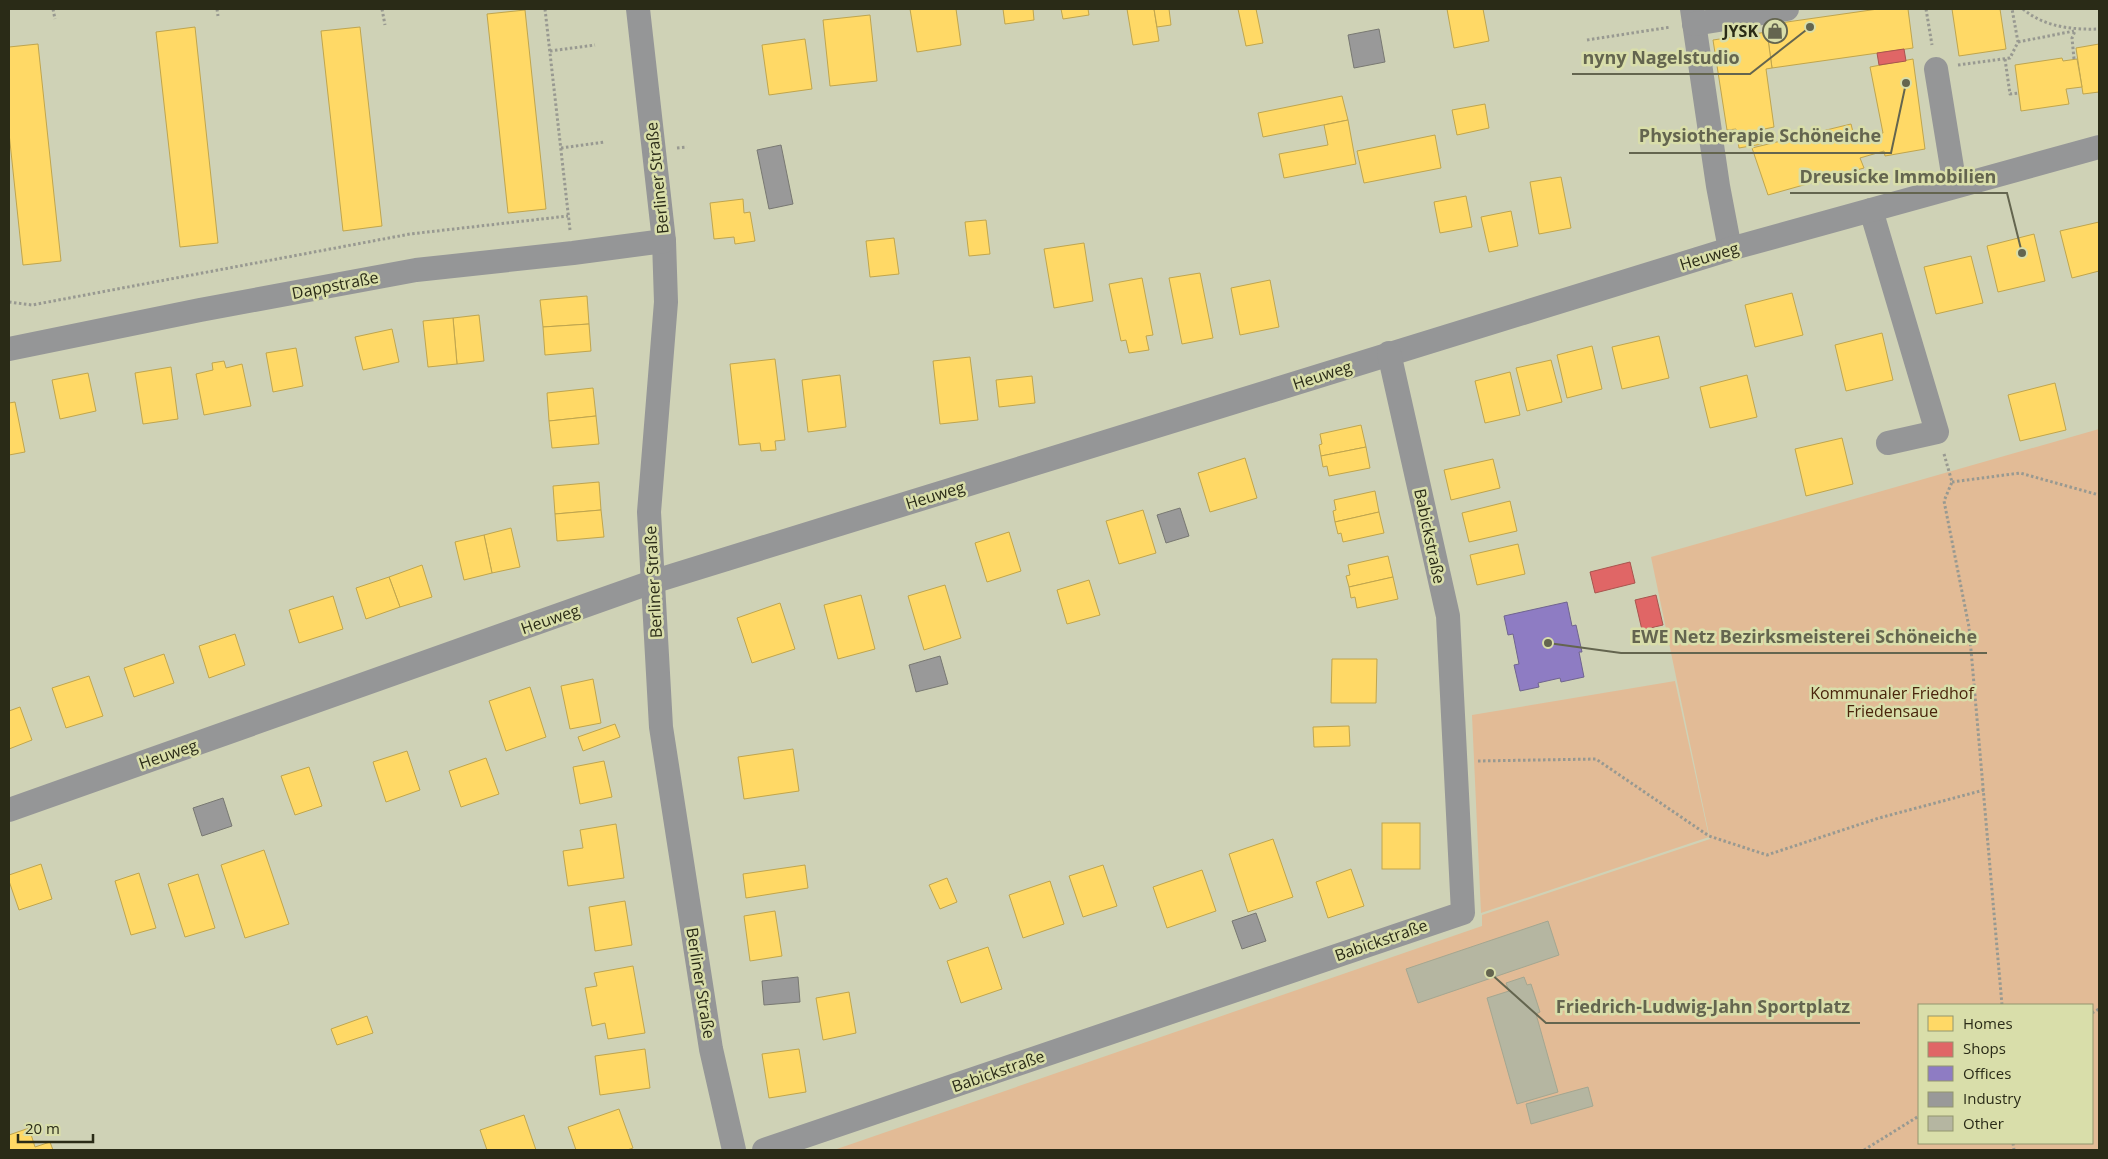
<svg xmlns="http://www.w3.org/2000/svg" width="2108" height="1159" font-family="'Open Sans',sans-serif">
<rect width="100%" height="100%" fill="#cfd2b6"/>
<g fill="#e2bb96" fill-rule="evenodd">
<path d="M2099,429V1150H834L1482,926V915L1710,839L1651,557ZM1919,1005H2092V1143H1919Z"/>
<polygon points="1675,681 1709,837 1481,913 1472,715"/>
</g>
<g fill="#ffd966" stroke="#bfa54e">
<polygon points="910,9 956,9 961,45 917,52"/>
<polygon points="1003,9 1033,9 1034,20 1005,24"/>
<polygon points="1061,9 1088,9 1089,15 1063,19"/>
<polygon points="1127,9 1154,9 1159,41 1133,45"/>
<polygon points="1154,9 1169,9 1171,25 1157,27"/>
<polygon points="1238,9 1256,9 1263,43 1246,46"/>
<polygon points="1447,9 1483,9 1489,41 1454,48"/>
<polygon points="1878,9 1908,9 1913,48 1772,68 1766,25"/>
<polygon points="1952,9 2000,9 2006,49 1959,56"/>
<polygon points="525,10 546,209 508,213 487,14"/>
<polygon points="870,15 877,81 830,86 823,20"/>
<polygon points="195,27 218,243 180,247 156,32"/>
<polygon points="360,27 382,226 343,231 321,31"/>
<polygon points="1767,32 1772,68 1766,69 1774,127 1760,130 1762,144 1739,148 1736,129 1727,130 1713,40"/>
<polygon points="805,39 812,89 769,95 762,45"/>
<polygon points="38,44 61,261 23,265 9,133 9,47"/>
<polygon points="2099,44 2099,92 2083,94 2076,48"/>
<polygon points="2062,58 2063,61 2077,59 2082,87 2066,89 2069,104 2021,111 2015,65"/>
<polygon points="1913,59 1925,149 1885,156 1884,151 1860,158 1864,168 1768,195 1752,148 1851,124 1855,140 1883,133 1870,67"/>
<polygon points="1342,96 1348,120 1263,137 1258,113"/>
<polygon points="1485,104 1489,128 1457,135 1452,110"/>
<polygon points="1348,120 1356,164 1284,178 1279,154 1328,145 1324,125"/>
<polygon points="1435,135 1441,168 1364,183 1357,151"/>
<polygon points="1561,177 1571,228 1539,234 1530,182"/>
<polygon points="1466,196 1472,227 1440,233 1434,202"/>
<polygon points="743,199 744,213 750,212 755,241 735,244 734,237 714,239 710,203"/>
<polygon points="1511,211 1518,246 1489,252 1481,217"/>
<polygon points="986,220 990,254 969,256 965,222"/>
<polygon points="2099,222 2099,271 2072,278 2060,231"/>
<polygon points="2034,234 2045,281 1998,292 1987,246"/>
<polygon points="894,238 899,274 870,277 866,241"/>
<polygon points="1084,243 1093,301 1054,308 1044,249"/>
<polygon points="1971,256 1983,303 1936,314 1924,267"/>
<polygon points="1200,273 1213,338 1182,344 1169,278"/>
<polygon points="1142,278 1153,335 1146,336 1149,350 1129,353 1126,340 1121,341 1109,284"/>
<polygon points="1270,280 1279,327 1240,335 1231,288"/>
<polygon points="1792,293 1803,335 1755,347 1745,305"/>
<polygon points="587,296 589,324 543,327 540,300"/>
<polygon points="479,315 484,361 457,364 453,318"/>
<polygon points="453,318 457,364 428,367 423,321"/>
<polygon points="589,324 591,351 545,355 543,327"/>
<polygon points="392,329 399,362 363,370 355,337"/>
<polygon points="1882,333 1893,380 1846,391 1835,345"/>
<polygon points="1659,336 1669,378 1622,389 1612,347"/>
<polygon points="1592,346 1602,389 1567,398 1557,355"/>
<polygon points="296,348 303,386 273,392 266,353"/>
<polygon points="970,357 978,420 940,424 933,361"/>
<polygon points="775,359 785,440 775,441 776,450 761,451 760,443 739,445 730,364"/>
<polygon points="1551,360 1562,402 1527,411 1516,368"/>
<polygon points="224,361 226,368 242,364 251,406 204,415 196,374 213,370 212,363"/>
<polygon points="171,367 178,419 143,424 135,373"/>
<polygon points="1510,372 1520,415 1485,423 1475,381"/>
<polygon points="88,373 96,411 60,419 52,380"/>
<polygon points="840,375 846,427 808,432 802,380"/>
<polygon points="1747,375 1757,417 1710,428 1700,387"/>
<polygon points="1032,376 1035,403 999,407 996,380"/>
<polygon points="2055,383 2066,430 2020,441 2008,395"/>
<polygon points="593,388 596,416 549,421 547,393"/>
<polygon points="15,402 25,452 9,455 9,403"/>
<polygon points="596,416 599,444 552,448 549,421"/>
<polygon points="1361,425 1366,447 1321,456 1319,445 1322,444 1320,434"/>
<polygon points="1842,438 1853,484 1806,496 1795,449"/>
<polygon points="1366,447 1370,468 1329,476 1327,466 1323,467 1321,456"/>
<polygon points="1245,458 1257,498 1210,512 1198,473"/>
<polygon points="1493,459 1500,488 1451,500 1444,470"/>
<polygon points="599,482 601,510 555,514 553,486"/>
<polygon points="1375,491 1379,512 1335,522 1333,511 1336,510 1334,500"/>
<polygon points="1510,501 1517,531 1469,542 1462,513"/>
<polygon points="601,510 604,537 557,541 555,514"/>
<polygon points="1143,510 1156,553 1119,564 1106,521"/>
<polygon points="1379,512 1384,533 1343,542 1341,533 1338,534 1335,522"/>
<polygon points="511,528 520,567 492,573 484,535"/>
<polygon points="1009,532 1021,571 987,582 975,543"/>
<polygon points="484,535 492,573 464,580 455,542"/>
<polygon points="1518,544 1525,574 1477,585 1470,555"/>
<polygon points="1388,556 1393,577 1349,587 1346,576 1350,575 1348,565"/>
<polygon points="422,565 432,597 400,607 389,577"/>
<polygon points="389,577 400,607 366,619 356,588"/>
<polygon points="1393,577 1398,599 1357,608 1355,597 1351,598 1349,587"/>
<polygon points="1089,580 1100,615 1067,624 1057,590"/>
<polygon points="945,585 961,638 924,650 908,596"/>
<polygon points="861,595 875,649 838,659 824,605"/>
<polygon points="333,596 343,629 299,643 289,610"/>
<polygon points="780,603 795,649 752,663 737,618"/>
<polygon points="235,634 245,665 209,678 199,646"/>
<polygon points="164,654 174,683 134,697 124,668"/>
<polygon points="1332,659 1377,659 1376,703 1331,703"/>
<polygon points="89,676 103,716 66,728 52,688"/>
<polygon points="593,679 601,723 570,729 561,686"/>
<polygon points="530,687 546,737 506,751 489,701"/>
<polygon points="20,707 32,740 9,749 9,711"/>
<polygon points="615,724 620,737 583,751 578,737"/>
<polygon points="1349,726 1350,746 1314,747 1313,727"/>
<polygon points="793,749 799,791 744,799 738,757"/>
<polygon points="407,751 420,790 386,802 373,762"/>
<polygon points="486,758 499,794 461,807 449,771"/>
<polygon points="604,761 612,797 580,804 573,767"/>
<polygon points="309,767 322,806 295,815 281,776"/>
<rect x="1382" y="823" width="38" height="46"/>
<polygon points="616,824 624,878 568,886 563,851 583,848 580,830"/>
<polygon points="1273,839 1293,897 1248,912 1229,854"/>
<polygon points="264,850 289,924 245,938 221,865"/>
<polygon points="41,864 52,899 19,910 9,881 9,875"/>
<polygon points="805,865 808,888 746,898 743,874"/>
<polygon points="1103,865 1117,906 1083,917 1069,876"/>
<polygon points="1351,869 1364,906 1328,918 1316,882"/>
<polygon points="1202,870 1216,911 1167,928 1153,887"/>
<polygon points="139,873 156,928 131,935 115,881"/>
<polygon points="198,874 215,928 185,937 168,884"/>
<polygon points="947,878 957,902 940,909 929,885"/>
<polygon points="1050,881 1064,924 1023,938 1009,895"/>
<polygon points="625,901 632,945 595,951 589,907"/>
<polygon points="775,911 782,956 750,961 744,916"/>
<polygon points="988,947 1002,989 961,1003 947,961"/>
<polygon points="633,966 645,1033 608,1039 605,1023 592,1026 585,988 597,986 594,973"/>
<polygon points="849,992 856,1033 823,1040 816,998"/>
<polygon points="367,1016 373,1033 337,1045 331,1029"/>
<polygon points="645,1049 650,1088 600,1095 595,1056"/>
<polygon points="799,1049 806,1092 769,1098 762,1054"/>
<polygon points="619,1109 633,1148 627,1150 576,1150 568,1127"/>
<polygon points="524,1115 536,1150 487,1150 480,1130"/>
<polygon points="29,1128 35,1147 50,1142 53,1150 9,1150 9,1135"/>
</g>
<g fill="#e06666" stroke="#a9544e">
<polygon points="1904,49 1906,61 1879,65 1877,53"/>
<polygon points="1630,562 1635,583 1595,593 1590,572"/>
<polygon points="1656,595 1663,625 1642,630 1635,600"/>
</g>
<polygon fill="#8e7cc3" stroke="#70648f" points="1567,602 1572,626 1576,625 1582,652 1579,652 1584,677 1561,682 1560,678 1538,683 1539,687 1520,691 1514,665 1519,664 1513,634 1508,635 1504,616"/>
<g fill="#999" stroke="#787872">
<polygon points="1379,29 1385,62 1354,68 1348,35"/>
<polygon points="781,145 793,204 769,209 757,150"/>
<polygon points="1180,508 1189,536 1166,543 1157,515"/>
<polygon points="940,656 948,684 916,692 909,665"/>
<polygon points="223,798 232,826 202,836 193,808"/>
<polygon points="1256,913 1266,941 1242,949 1232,921"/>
<polygon points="798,977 800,1002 764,1005 762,981"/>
</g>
<g fill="#b5b6a1" stroke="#a4a690">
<polygon points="1548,921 1559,955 1418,1003 1406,969"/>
<polygon points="1524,977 1527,985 1531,984 1540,1012 1536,1014 1558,1092 1517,1104 1487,998 1509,991 1506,983"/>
<polygon points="1588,1087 1593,1106 1531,1124 1526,1104"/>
</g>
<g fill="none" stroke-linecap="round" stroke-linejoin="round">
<g stroke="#989991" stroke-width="3" stroke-dasharray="2.5 2.5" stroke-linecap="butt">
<polyline points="53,9 55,19"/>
<polyline points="217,9 218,16"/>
<polyline points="382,9 385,25"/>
<polyline points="545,9 570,230"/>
<polyline points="1926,9 1932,45"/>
<path d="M2023,9C2044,27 2073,30 2099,29"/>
<polyline points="1587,40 1671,27"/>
<polyline points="2018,42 2074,31"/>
<polyline points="550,51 595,45"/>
<polyline points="2005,59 2010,94 2019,93"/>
<polyline points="2074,59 2072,38 2075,31"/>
<polyline points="1958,65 2010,58 2018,42 2012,9"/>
<polyline points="561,148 605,142"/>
<polyline points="677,148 687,147"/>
<polyline points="9,302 32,305 410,234 568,216"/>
<polyline points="1944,454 1952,482 1944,501 1969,627 2002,1005"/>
<polyline points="1952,482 2020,473 2099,495"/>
<polyline points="1478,761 1596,759 1709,836 1767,855 1879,818 1984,790"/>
<polyline points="2092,1013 2099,1009"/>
<polyline points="2013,1143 2014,1150"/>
<polyline points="1864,1150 1919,1116"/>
</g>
<g stroke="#959697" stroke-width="24">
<polyline points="638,9 664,241 666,302 649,512 661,727 711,1049 734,1150"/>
<polyline points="1692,9 1718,186 1730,249"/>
<polyline points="1694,24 1787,9"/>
<polyline points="1936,69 1955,186"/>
<polyline points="1871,210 1937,432 1888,443"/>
<polyline points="9,349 200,310 416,270 573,253 664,241"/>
<polyline points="9,810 652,582 1730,249 2099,147"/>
<polyline points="764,1150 1463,913 1448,616 1389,353"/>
</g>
</g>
<defs>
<symbol id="shop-ring" viewBox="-11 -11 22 22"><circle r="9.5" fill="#d9deaa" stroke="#64654f" stroke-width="1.5"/><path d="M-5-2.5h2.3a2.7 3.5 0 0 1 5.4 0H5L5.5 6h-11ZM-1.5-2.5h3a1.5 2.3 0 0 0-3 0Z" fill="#64654f"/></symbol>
</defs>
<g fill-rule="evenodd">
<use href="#shop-ring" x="1761" y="17" width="28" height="28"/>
</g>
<g text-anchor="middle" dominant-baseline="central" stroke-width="5" stroke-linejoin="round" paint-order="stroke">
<g font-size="16" font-weight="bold" fill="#2a2b17" stroke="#d9deaa" text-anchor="end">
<text x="1758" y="31">JYSK</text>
</g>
<g font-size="16" fill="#2a2b17" stroke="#d9deaa">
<text transform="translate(657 178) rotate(-96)">Berliner Straße</text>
<text transform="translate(1709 256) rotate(-17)">Heuweg</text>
<text transform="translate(335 285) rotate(-11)">Dappstraße</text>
<text transform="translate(1322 375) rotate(-18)">Heuweg</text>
<text transform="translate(935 495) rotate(-17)">Heuweg</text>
<text transform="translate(1430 536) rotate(78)">Babickstraße</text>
<text transform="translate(653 582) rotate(-93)">Berliner Straße</text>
<text transform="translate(550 619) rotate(-19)">Heuweg</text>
<text transform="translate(168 754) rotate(-19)">Heuweg</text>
<text transform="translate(1381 940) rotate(-19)">Babickstraße</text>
<text transform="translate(701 983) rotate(81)">Berliner Straße</text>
<text transform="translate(998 1071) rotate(-19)">Babickstraße</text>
</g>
<g font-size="16" fill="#49240b" stroke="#d9deaa">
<text x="1892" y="693">Kommunaler Friedhof<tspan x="1892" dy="18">Friedensaue</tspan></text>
</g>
</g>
<path fill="none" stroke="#64654f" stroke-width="2" d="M1810 27L1750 74H1572M1906 83L1891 153H1629M2022 253L2007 193H1790M1548 643L1621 653H1987M1490 973L1546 1023H1860"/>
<g fill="#64654f" stroke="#d9deaa" stroke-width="2">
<circle cx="1810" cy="27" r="5"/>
<circle cx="1906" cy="83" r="5"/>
<circle cx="2022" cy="253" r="5"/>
<circle cx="1548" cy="643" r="5"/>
<circle cx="1490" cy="973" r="5"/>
</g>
<g font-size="18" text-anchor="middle" font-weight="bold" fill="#64654f" stroke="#d9deaa" stroke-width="5" stroke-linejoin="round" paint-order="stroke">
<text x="1661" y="64">nyny Nagelstudio</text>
<text x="1760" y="142">Physiotherapie Schöneiche</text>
<text x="1898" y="183">Dreusicke Immobilien</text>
<text x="1804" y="643">EWE Netz Bezirksmeisterei Schöneiche</text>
<text x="1703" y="1013">Friedrich-Ludwig-Jahn Sportplatz</text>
</g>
<rect width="2108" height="1159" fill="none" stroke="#2a2b17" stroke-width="20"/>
<rect x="1918" y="1004" width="175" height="140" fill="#d9deaa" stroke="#93966f"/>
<rect x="1928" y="1016" width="25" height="15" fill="#ffd966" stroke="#93966f"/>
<text x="1963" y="1029" font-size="15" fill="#2a2b17">Homes</text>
<rect x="1928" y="1042" width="25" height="15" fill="#e06666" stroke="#93966f"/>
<text x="1963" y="1054" font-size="15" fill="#2a2b17">Shops</text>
<rect x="1928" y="1066" width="25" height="15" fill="#8e7cc3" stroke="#93966f"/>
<text x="1963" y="1079" font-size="15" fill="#2a2b17">Offices</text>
<rect x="1928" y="1092" width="25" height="15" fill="#999999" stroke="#93966f"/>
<text x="1963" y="1104" font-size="15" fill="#2a2b17">Industry</text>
<rect x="1928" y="1116" width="25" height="15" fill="#b5b6a1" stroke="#93966f"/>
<text x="1963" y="1129" font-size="15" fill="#2a2b17">Other</text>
<path d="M18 1134v8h75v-8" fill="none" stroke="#2a2b17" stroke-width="2.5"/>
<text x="25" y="1134" font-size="15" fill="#2a2b17" stroke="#d9deaa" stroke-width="4" paint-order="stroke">20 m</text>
</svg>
